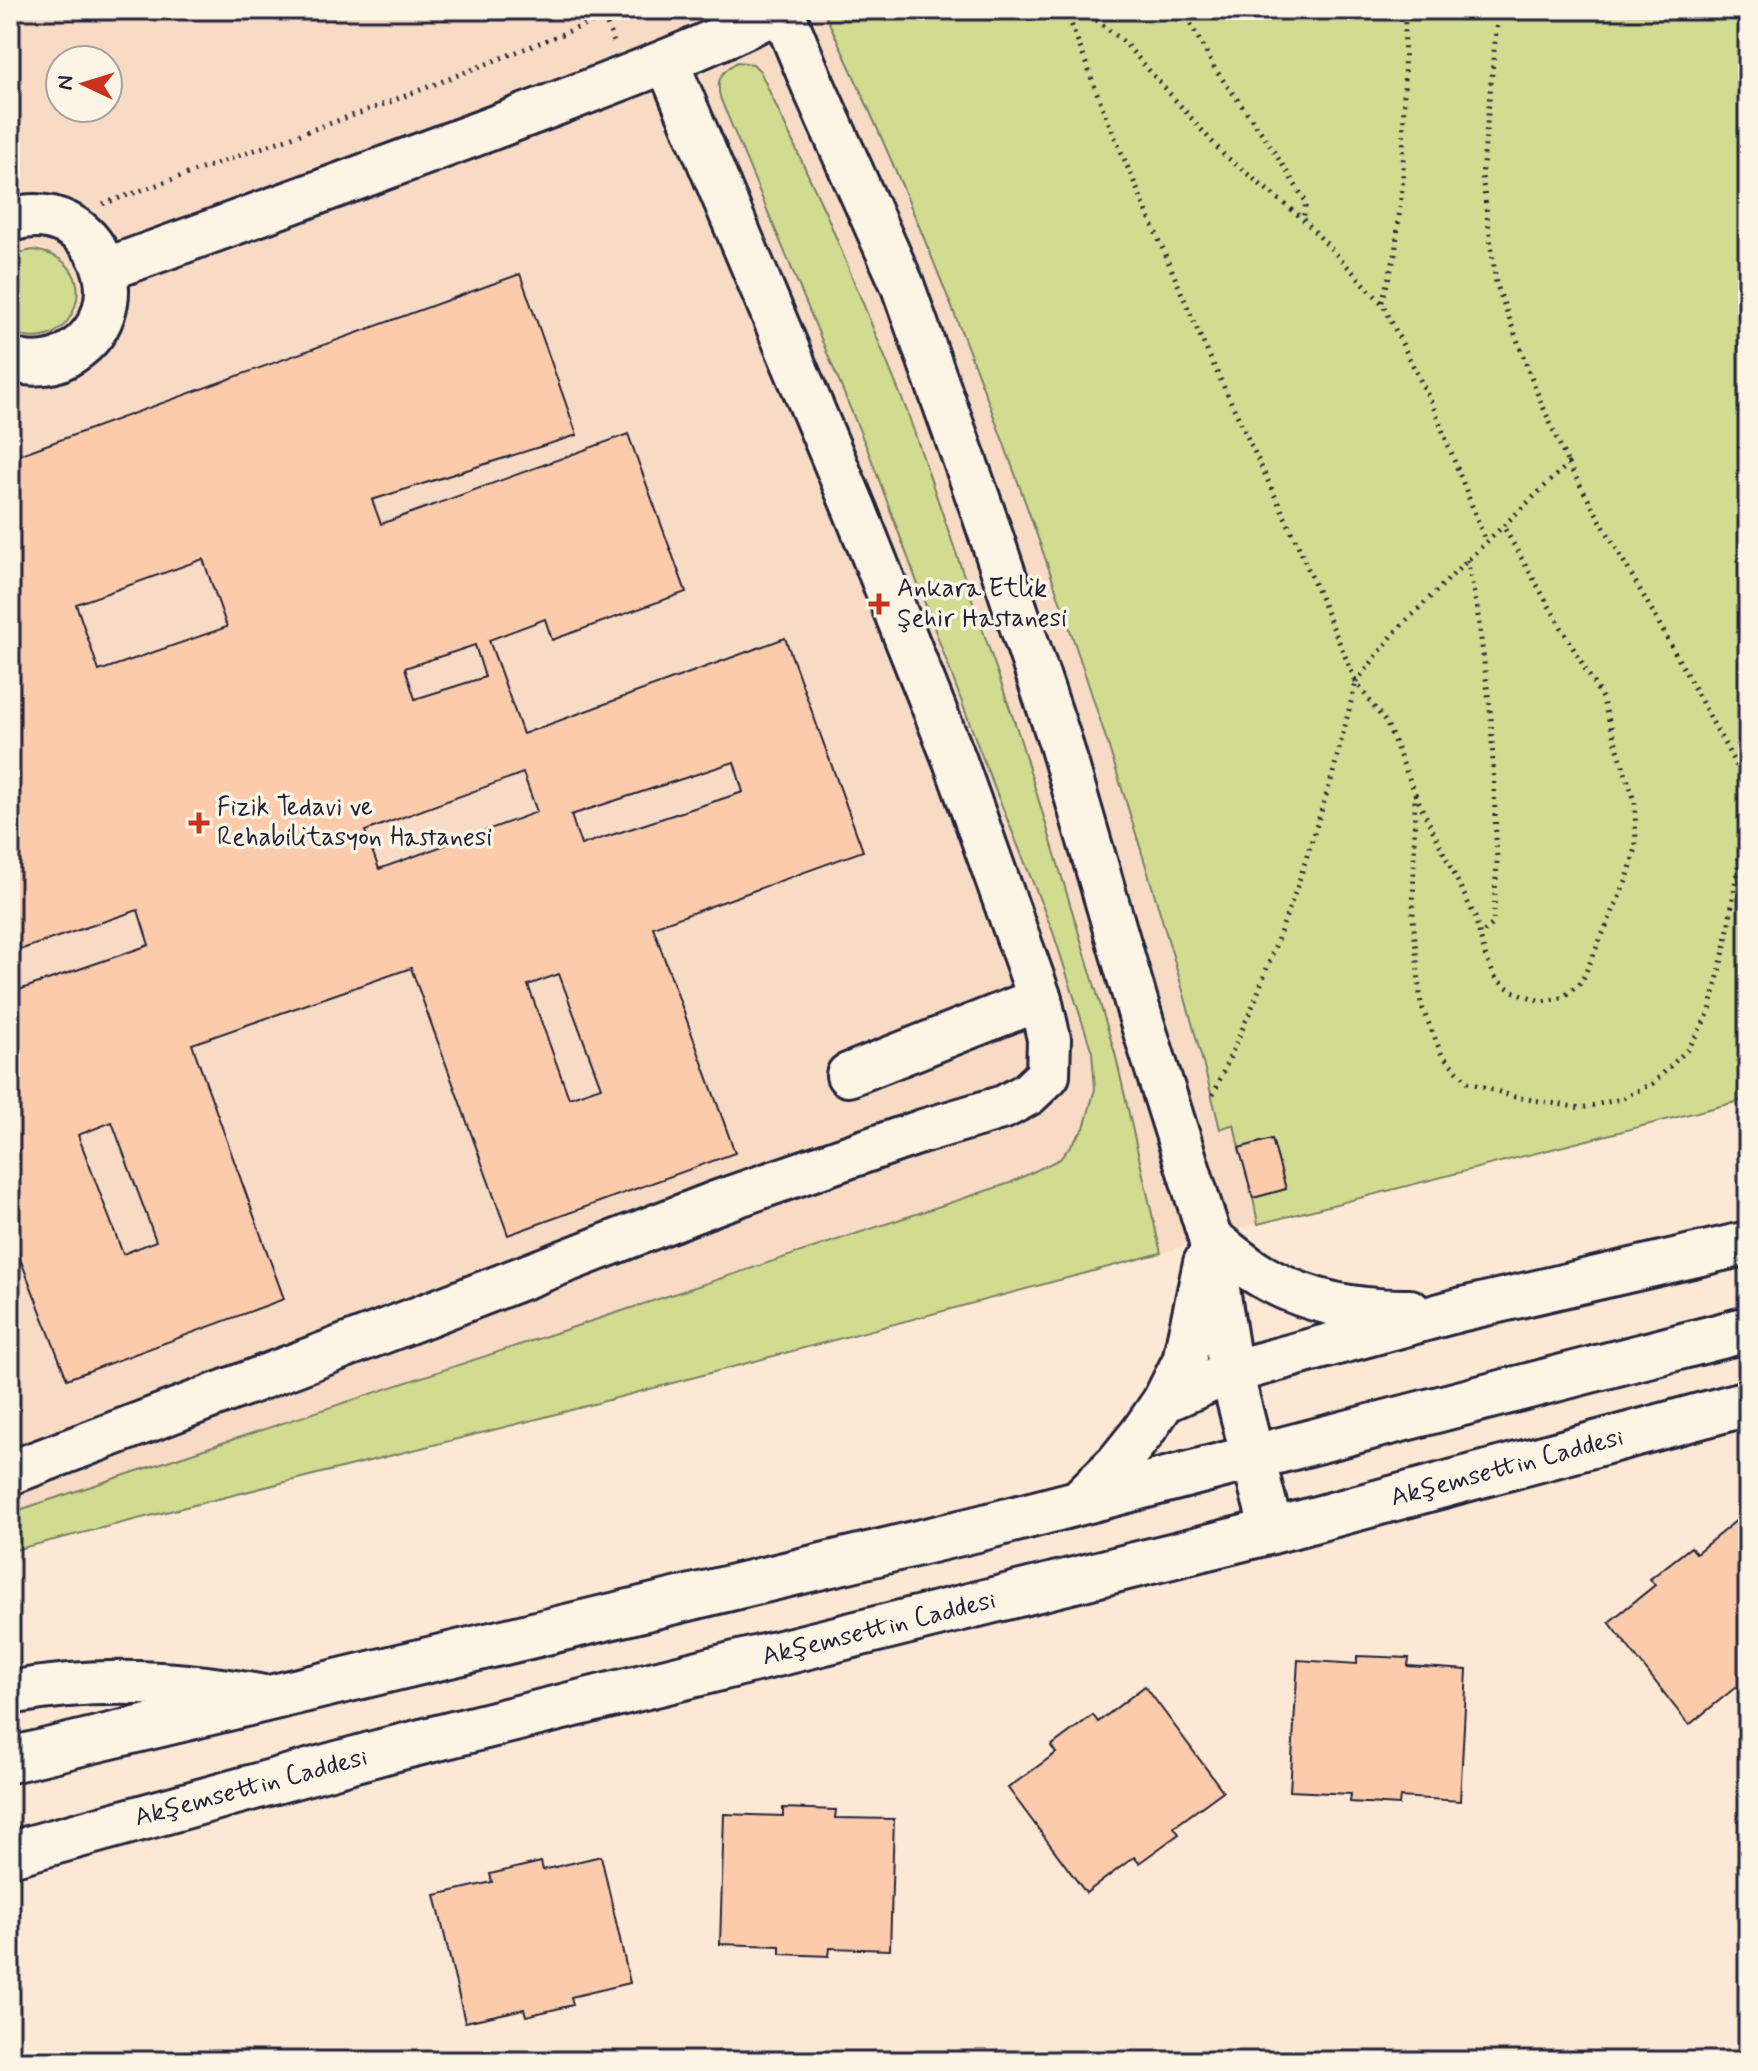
<svg xmlns="http://www.w3.org/2000/svg" width="1758" height="2071" font-family="Mynerve,sans-serif">
<rect width="100%" height="100%" fill="#fce8d4"/>
<filter id="ink" filterUnits="userSpaceOnUse"><feTurbulence type="fractalNoise" baseFrequency=".0125" numOctaves="2"/><feDisplacementMap in="SourceGraphic" scale="16" xChannelSelector="R" yChannelSelector="G"/><feConvolveMatrix kernelMatrix="1 2 1 2 8 2 1 2 1" color-interpolation-filters="sRGB"/></filter>
<g filter="url(#ink)">
<path fill="#f8dbc5" fill-rule="evenodd" d="M10,10H1748V1099L1243,1227L1161,1253L541,1418L10,1551ZM60,60H108V108H60Z"/>
<g fill="#d1dc90" stroke="#7a7f66" stroke-width="2">
<path d="M823,10H1748V1099L1258,1224L1253,1198L1286,1189L1272,1139L1239,1148L1234,1124L1220,1129C1199,1043 1174,958 1148,873C1120,781 1091,689 1059,598C990,398 914,200 823,10Z"/>
<path d="M737,62L753,64L760,71L828,218L907,411L1019,735L1115,1053L1161,1253L541,1418L10,1551V1513L1010,1183L1060,1159L1084,1128L1095,1089L1092,1052L1053,932L986,767L869,453L721,100C715,81 720,73 737,62Z"/>
<path d="M33,250C117,262 66,369 10,329V258L19,253Z"/>
</g>
<g fill="#fccbab" stroke="#22223b" stroke-width="2" fill-rule="evenodd">
<path d="M520,274L577,435L372,500L381,524L628,434L686,592L552,640L545,619L489,640L523,734L785,638L863,851L653,927L735,1153L508,1235L411,968L192,1044L284,1299L67,1379L10,1233V993L149,945L138,910L10,953V846L13,845L10,837V458ZM203,559L227,627L99,671L76,604ZM475,645L485,677L415,699L405,668ZM734,762L743,792L581,845L571,815ZM523,773L537,812L379,869L365,831ZM559,974L601,1087L569,1098L528,985ZM112,1122L156,1241L123,1254L78,1135Z"/>
<polygon points="1272,1139 1286,1189 1253,1198 1239,1148"/>
<polygon points="1742,1516 1748,1524 1748,1688 1742,1693 1736,1687 1689,1725 1609,1622 1655,1585 1650,1579 1691,1547 1696,1553"/>
<polygon points="1357,1656 1409,1658 1408,1666 1467,1670 1460,1801 1400,1797 1399,1805 1350,1802 1351,1794 1290,1791 1298,1660 1357,1664"/>
<polygon points="1145,1686 1223,1791 1174,1827 1179,1834 1139,1863 1134,1857 1086,1893 1008,1788 1056,1753 1051,1746 1093,1715 1098,1722"/>
<polygon points="783,1808 836,1810 835,1818 894,1819 890,1950 830,1948 829,1956 780,1954 780,1946 720,1944 724,1814 783,1816"/>
<polygon points="601,1856 630,1983 571,1997 573,2005 526,2016 524,2009 465,2022 435,1895 492,1882 490,1874 541,1862 543,1870"/>
</g>
<g fill="none" stroke-linecap="round" stroke-linejoin="round">
<defs>
<g id="minor">
<polyline points="782,10 813,85 902,284 983,512 1060,741 1142,1022 1210,1238 1231,1372 1272,1531"/>
<path d="M10,220C97,193 148,312 64,357C49,365 26,366 10,359"/>
<path d="M105,270C242,220 380,171 516,119C605,85 695,53 780,10"/>
<polyline points="848,1075 1040,999"/>
<path d="M1210,1238C1225,1249 1239,1262 1255,1272C1301,1301 1355,1312 1410,1311"/>
<polyline points="1164,1401 1231,1372 1459,1310 1748,1243"/>
<polyline points="10,1473 419,1318 718,1202 923,1131 1004,1107 1028,1094 1048,1075 1049,1039 1040,999 955,761 855,510 667,62"/>
<polyline points="1077,1503 1117,1464 1142,1433 1164,1401 1184,1361 1205,1263"/>
<path d="M10,1693C97,1676 183,1681 269,1698"/>
</g>
<g id="major">
<polyline points="10,1760 977,1529 1748,1329"/>
<polyline points="10,1854 381,1752 1272,1531 1748,1403"/>
</g>
</defs>
<use href="#minor" stroke="#22223b" stroke-width="48"/>
<use href="#major" stroke="#22223b" stroke-width="50"/>
<g stroke="#22223b" stroke-width="5" stroke-dasharray="2 6" stroke-linecap="butt">
<polyline points="601,10 614,42"/>
<polyline points="1066,10 1105,114 1200,336 1298,545 1356,682 1332,777 1297,887 1254,1003 1212,1097"/>
<polyline points="1084,10 1124,42 1223,154 1303,219 1382,303 1433,406 1486,542"/>
<polyline points="1183,10 1215,69 1264,136 1306,202 1303,219"/>
<polyline points="1498,10 1482,176 1496,283 1535,388 1568,464"/>
<polyline points="103,204 382,105 623,10"/>
<polyline points="1382,302 1395,255 1403,178 1405,10"/>
<polygon points="1568,464 1655,616 1743,778 1744,828 1726,942 1710,1011 1689,1048 1653,1083 1621,1099 1581,1108 1515,1097 1468,1082 1442,1055 1421,1005 1413,918 1415,793 1387,724 1356,682 1396,631 1477,551"/>
<polyline points="1467,560 1477,608 1491,717 1497,861 1493,924 1480,935"/>
<polyline points="1415,794 1475,917 1486,958 1496,979 1512,991 1541,1001 1562,998 1581,983 1627,879 1636,848 1635,804 1602,698 1503,526"/>
</g>
<use href="#minor" stroke="#fcf5e5" stroke-width="42"/>
<use href="#major" stroke="#fcf5e5" stroke-width="44"/>
</g>
</g>
<g fill="#c8321e" stroke="#fcf5e5" stroke-width="3">
<path d="M875 592h8v8h8v8h-8v8h-8v-8h-8v-8h8z"/>
<path d="M195 811h8v8h8v8h-8v8h-8v-8h-8v-8h8z"/>
</g>
<g text-anchor="middle" dominant-baseline="central" stroke-width="7" stroke-linejoin="round" paint-order="stroke">
<g font-size="26" fill="#22223b" stroke="#fcf5e5" text-anchor="start">
<text x="897" y="589">Ankara Etlik<tspan x="897" dy="30">Şehir Hastanesi</tspan></text>
<text x="217" y="808">Fizik Tedavi ve<tspan x="217" dy="30">Rehabilitasyon Hastanesi</tspan></text>
</g>
<g font-size="26" fill="#22223b" stroke="#fcf5e5">
<text transform="translate(1507 1468) rotate(-15)">Akşemsettin Caddesi</text>
<text transform="translate(879 1629) rotate(-14)">Akşemsettin Caddesi</text>
<text transform="translate(251 1788) rotate(-15)">Akşemsettin Caddesi</text>
</g>
</g>
<rect width="1758" height="2071" fill="none" stroke="#fcf5e5" stroke-width="40"/>
<rect x="20" y="20" width="1718" height="2031" fill="none" stroke="#22223b" stroke-width="3" filter="url(#ink)"/>
<g transform="translate(84 84) rotate(274)"><circle r="38" fill="#fcf5e5" stroke="#a5a1a1" stroke-width="2"/>
<path d="M0-6L14 30L0 20L-14 30Z" fill="#c8321e"/>
<text y="-12" font-size="22" font-weight="bold" text-anchor="middle" fill="#22223b">N</text>
</g>
</svg>
